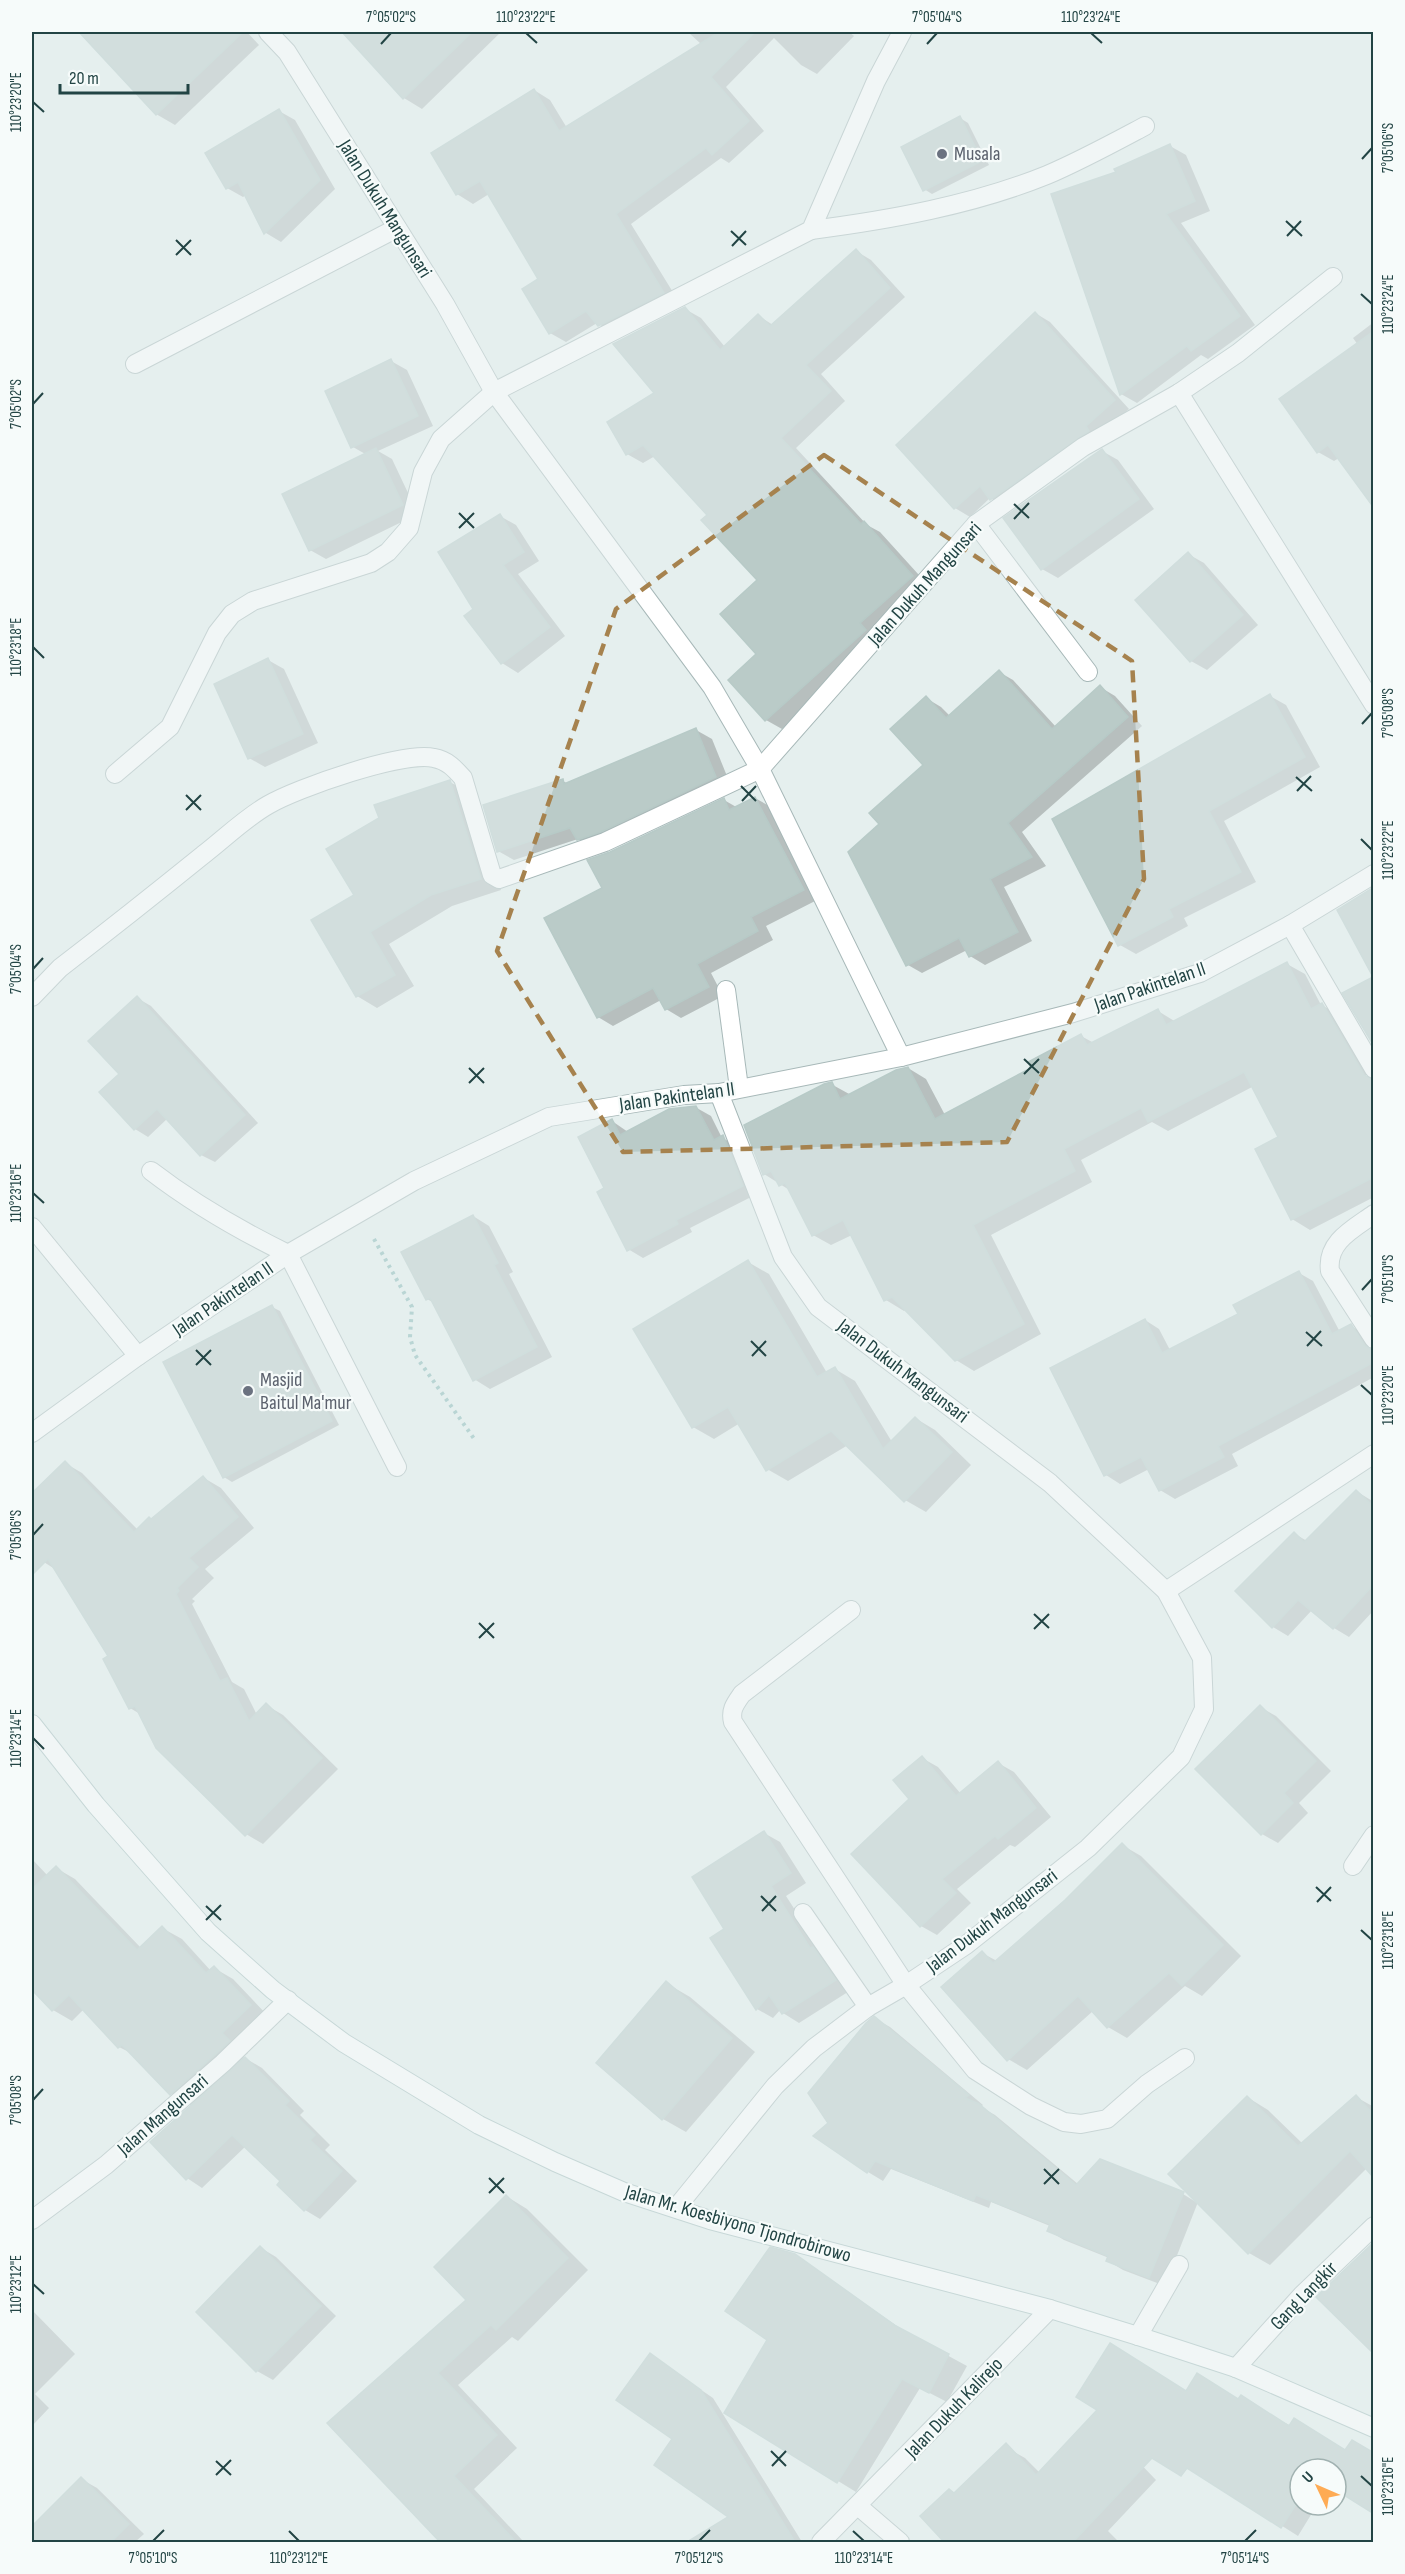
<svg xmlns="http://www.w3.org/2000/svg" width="1405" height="2574" font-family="'Sofia Sans Condensed',sans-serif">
<rect width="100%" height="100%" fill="#e5efee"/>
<g fill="#0003">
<polygon points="82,32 247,32 259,45 175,125 156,114"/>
<polygon points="344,32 501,32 422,109 404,98"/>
<polygon points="688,32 849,32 854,36 817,74 801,65 774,38 726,87 764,131 729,163 721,158 631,224 679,302 615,334 597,323 566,342 550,333 540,280 489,194 473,204 457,194 433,153 534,90 550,100 567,128 701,44"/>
<polygon points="279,111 295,120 335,189 281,242 266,233 246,195 243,197 227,188"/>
<polygon points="960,118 968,123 989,165 932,194 924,189"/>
<polygon points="1170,146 1186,155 1210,211 1181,223 1255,325 1208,359 1201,355 1137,403 1121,394 1118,173"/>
<polygon points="856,251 871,260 905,297 821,374 845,401 796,448 867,525 880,532 928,585 881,639 782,729 766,720 730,680 758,654 759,580 709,515 655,456 643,463 627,454 656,394 685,309 701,318 725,347 759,316 773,325"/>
<polygon points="1035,313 1050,322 1129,409 1099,435 1006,507 990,498 970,517 955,508 898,445"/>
<polygon points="1374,322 1374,500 1339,458 1334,461 1318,452 1358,345 1353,338"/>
<polygon points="391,361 407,370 433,426 378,451 392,459 418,514 326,559 310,550 367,455 353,447"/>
<polygon points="1102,451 1118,460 1154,509 1058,578 1042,569"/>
<polygon points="500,516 516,525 539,561 518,574 565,636 518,673 502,663 475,610"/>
<polygon points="1188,554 1204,563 1258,625 1207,670 1191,661"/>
<polygon points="268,660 284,669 318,743 265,767 249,758"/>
<polygon points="999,672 1013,680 1056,727 1100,687 1115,696 1142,726 1022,832 1046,866 1004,887 1032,941 985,965 970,956 967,950 922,973 908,965 881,824 925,765 926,698 941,707 950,716"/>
<polygon points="1270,696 1286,705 1320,767 1224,821 1256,882 1184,918 1188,926 1136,954 1120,945"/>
<polygon points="696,730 712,739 731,786 594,848 578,839 514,860 498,851 563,781 568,784"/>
<polygon points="450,782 470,793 501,890 452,906 389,944 414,986 377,1008 357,996 356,895"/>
<polygon points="755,798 771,807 819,899 766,926 773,940 711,973 723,996 681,1018 666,1009 661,1000 613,1026 598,1017 604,888 724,800 738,808"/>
<polygon points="1287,964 1305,974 1321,1005 1341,1015 1374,1071 1364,1076 1374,1095 1374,1197 1310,1230 1292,1219 1280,1137 1254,1086 1168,1131 1152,1122 1081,1160 1092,1182 991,1235 1041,1334 974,1371 956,1360 906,1309 904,1311 886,1300 852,1235 831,1245 813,1235 791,1191 764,1174 831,1084 851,1095 908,1068 926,1079 945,1115 1033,1069 1081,1036 1094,1043 1158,1011 1176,1022"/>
<polygon points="137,998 151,1006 258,1123 215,1162 201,1155 168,1118 148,1137 135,1129 121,1074"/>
<polygon points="695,1107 711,1116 722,1138 738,1146 757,1194 690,1228 692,1232 643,1258 628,1249 606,1189 612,1121 628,1132"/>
<polygon points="473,1216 489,1226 513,1272 509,1274 552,1357 490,1389 474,1379 434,1303 427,1299"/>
<polygon points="748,1262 769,1274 827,1373 835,1369 855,1381 892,1442 915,1418 935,1430 971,1465 926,1512 905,1500 848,1445 788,1481 767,1469 740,1423 714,1439 693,1427"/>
<polygon points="1299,1273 1313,1281 1340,1332 1351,1326 1366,1335 1374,1346 1374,1377 1232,1454 1238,1466 1175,1499 1160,1490 1149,1469 1120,1484 1106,1475 1052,1369 1145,1320 1159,1329 1170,1350 1240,1314"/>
<polygon points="272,1307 280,1311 339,1425 232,1482 224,1477"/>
<polygon points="65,1463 82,1473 138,1530 204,1478 221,1488 254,1528 205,1569 214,1578 192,1599 195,1601 192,1604 232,1682 244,1689 257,1715 266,1705 283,1715 338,1769 263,1844 246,1834 140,1714 130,1708 110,1657 58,1571 39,1559 32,1565 32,1495"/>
<polygon points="1356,1491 1374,1502 1374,1610 1349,1637 1334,1628 1312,1610 1288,1636 1273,1627 1295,1534 1307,1541"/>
<polygon points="1260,1707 1276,1716 1331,1771 1299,1803 1308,1813 1278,1843 1262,1834 1197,1769"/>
<polygon points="922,1758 938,1767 961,1794 998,1763 1014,1772 1051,1817 1015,1847 1010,1845 957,1889 971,1903 937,1935 921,1926 912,1799"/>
<polygon points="764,1833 780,1842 806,1883 786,1896 824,1955 851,1990 799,2023 783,2013 781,2009 773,2018 757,2009 712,1938 726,1929"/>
<polygon points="1122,1845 1141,1856 1241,1956 1202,1996 1185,1986 1127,2038 1108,2027 1093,2011 1027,2070 1008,2059 982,1953 997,1961 1066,1901"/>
<polygon points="32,1859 48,1876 56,1868 75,1879 141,1948 162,1928 182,1939 211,1971 214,1968 233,1979 269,2017 240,2045 248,2053 243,2057 262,2068 304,2111 300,2115 330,2145 325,2150 357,2181 320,2219 305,2210 282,2181 246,2146 202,2188 187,2178 192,2106 171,2093 133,2054 119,2047 84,2009 72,2021 53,2010 32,1988"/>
<polygon points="666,1983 690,1997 755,2052 686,2132 663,2119"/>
<polygon points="874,2018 890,2027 983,2105 981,2107 995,2115 1078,2184 1183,2194 1196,2202 1247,2097 1268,2110 1303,2144 1356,2097 1374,2107 1374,2167 1370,2165 1270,2265 1249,2253 1198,2202 1165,2286 1123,2270 1108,2261 1109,2258 1064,2240 1049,2231 1050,2226 991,2202 989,2208 891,2169 883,2181 868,2172 830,2124"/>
<polygon points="506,2196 527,2209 588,2270 518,2341 512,2337 458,2385 517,2448 474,2489 524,2542 440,2542 329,2423 469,2300"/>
<polygon points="261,2248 276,2257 336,2316 273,2380 257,2371 198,2312"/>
<polygon points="794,2255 910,2335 967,2366 947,2402 920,2388 856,2492 726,2412 769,2340"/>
<polygon points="32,2310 75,2354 35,2394 49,2408 32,2426"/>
<polygon points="650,2355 713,2398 802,2542 695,2542 694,2540 731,2517 674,2438"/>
<polygon points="1187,2392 1239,2401 1346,2452 1336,2489 1336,2469 1300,2469 1300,2505 1317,2505 1298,2536 1078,2397"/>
<polygon points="1106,2428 1156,2480 1108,2531 1119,2542 947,2542 929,2524 1009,2449 1025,2458 1040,2473"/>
<polygon points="81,2479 97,2488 144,2534 135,2542 32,2542 32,2528"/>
</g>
<g fill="#bacbc8" stroke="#b7cac7" stroke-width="1.5">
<polygon points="79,32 243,32 156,115"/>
<polygon points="342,32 472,32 403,99"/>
<polygon points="719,32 755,32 711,77 749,121 712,155 706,148 616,214 664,293 598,326 586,311 549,334 522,289 538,279 480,181 456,195 431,153 534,89 559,131"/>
<polygon points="279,109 320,180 264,234 238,182 226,189 205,153"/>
<polygon points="960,116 982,161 923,191 901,147"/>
<polygon points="1170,144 1195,201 1166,214 1240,316 1191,351 1187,346 1120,395 1051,194 1116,172 1114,169"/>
<polygon points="856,249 890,288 806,365 831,391 781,438 861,524 864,521 913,576 860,623 866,630 765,721 728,680 756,654 720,614 757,580 701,520 707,515 643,445 626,455 607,422 654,393 613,344 685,307 720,350 758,314 770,326"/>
<polygon points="1035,312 1115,400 1086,426 1089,431 990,500 980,486 954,509 896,445"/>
<polygon points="1374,331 1374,508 1328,445 1317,453 1279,399"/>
<polygon points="391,359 418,416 351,448 325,391"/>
<polygon points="376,448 403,505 309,551 282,494"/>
<polygon points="1102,449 1139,499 1041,570 1003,518"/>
<polygon points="500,514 524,552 503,565 550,627 501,664 464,616 473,609 438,552"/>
<polygon points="1188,552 1243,615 1190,662 1135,600"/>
<polygon points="268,658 303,734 248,759 214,684"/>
<polygon points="999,670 1052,729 1100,685 1128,717 1008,823 1032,857 990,879 1018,932 969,957 959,938 906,966 848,852 879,824 869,813 923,765 890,729 926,696 946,718"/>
<polygon points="1270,694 1305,757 1209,811 1241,872 1169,909 1173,917 1118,946 1052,819"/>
<polygon points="696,728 716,777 601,832 577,840 570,828 497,852 483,805 563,779 564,784"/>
<polygon points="450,780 481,879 431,895 370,932 395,975 356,997 311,920 354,895 326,849 379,818 374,805"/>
<polygon points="755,797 804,890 751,917 758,931 697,964 709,987 665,1010 653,988 597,1018 544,918 602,888 587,860 610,852 724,798 729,810"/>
<polygon points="1374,887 1374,1046 1342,993 1373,977 1337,910"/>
<polygon points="1287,962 1311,1009 1322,1003 1364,1075 1374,1080 1374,1177 1291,1220 1255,1149 1278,1137 1244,1072 1148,1122 1141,1108 1064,1149 1075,1171 973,1225 1024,1324 955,1361 892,1297 884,1301 843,1220 812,1236 785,1183 779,1186 771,1171 763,1175 744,1125 824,1084 832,1082 840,1099 896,1070 908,1067 935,1119 1031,1068 1028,1062 1081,1034 1087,1045 1158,1009 1166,1025"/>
<polygon points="137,996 245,1115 200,1156 157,1109 134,1130 99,1092 119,1074 88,1041"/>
<polygon points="696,1106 714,1140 723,1135 743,1186 676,1220 678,1224 627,1251 597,1192 604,1188 578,1137 612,1119 620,1135 669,1109"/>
<polygon points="473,1215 498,1263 494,1265 537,1347 473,1381 430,1298 426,1300 401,1252"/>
<polygon points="748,1260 817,1377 835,1367 883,1449 915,1417 952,1452 904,1502 831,1431 766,1471 728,1407 692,1428 633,1329"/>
<polygon points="1299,1271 1332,1334 1351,1324 1365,1346 1374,1350 1374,1362 1218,1446 1224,1457 1159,1491 1141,1457 1104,1476 1050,1368 1145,1319 1162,1353 1238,1314 1233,1305"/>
<polygon points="272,1305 332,1421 223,1478 163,1362"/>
<polygon points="65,1461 134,1532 149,1517 151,1519 203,1476 238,1517 189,1558 198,1567 177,1588 179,1591 176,1594 220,1681 227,1678 249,1721 266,1703 322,1758 245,1836 156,1748 135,1706 129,1709 103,1659 108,1656 48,1559 32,1575 32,1493"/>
<polygon points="1356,1490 1374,1507 1374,1584 1333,1629 1298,1600 1272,1628 1235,1591 1294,1532 1304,1542"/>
<polygon points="1260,1705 1316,1761 1284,1793 1293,1803 1261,1835 1195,1769"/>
<polygon points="922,1756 956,1796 998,1761 1036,1808 998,1839 995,1836 942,1879 956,1893 920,1927 851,1854 909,1799 893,1780"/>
<polygon points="764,1831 791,1873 771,1886 810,1948 813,1947 836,1980 782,2014 769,1995 756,2010 710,1938 724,1929 692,1877"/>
<polygon points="1122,1843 1223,1945 1182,1986 1169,1973 1107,2028 1078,1996 1007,2061 941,1987 982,1951 993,1963 1065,1900"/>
<polygon points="56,1866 137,1950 162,1926 206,1973 214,1966 251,2005 222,2033 230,2041 170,2095 122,2045 118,2048 69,1995 52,2011 32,1990 32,1889"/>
<polygon points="666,1981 732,2038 662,2120 596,2063"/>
<polygon points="874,2016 969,2095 965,2098 979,2104 1076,2185 1100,2159 1184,2192 1149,2278 1106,2261 1108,2256 1047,2231 1050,2224 976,2195 973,2201 875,2161 867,2173 813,2136 828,2123 808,2093 866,2023"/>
<polygon points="245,2057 289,2101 285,2105 315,2135 310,2140 342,2171 304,2211 277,2185 280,2181 232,2135 186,2180 150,2142"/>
<polygon points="1356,2095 1374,2115 1374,2178 1350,2151 1248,2254 1168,2174 1247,2096 1298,2146"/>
<polygon points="506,2195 568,2258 496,2330 491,2325 438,2373 497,2435 454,2476 516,2542 440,2542 327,2423 466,2300 434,2267"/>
<polygon points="1374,2242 1374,2354 1316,2297"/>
<polygon points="260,2246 321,2306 256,2372 196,2312"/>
<polygon points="770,2247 795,2254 896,2326 949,2354 929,2393 902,2379 837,2483 724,2413 767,2340 725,2311"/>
<polygon points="1110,2343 1186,2391 1197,2373 1238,2399 1241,2395 1289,2426 1294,2418 1345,2450 1352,2440 1374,2453 1374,2514 1336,2490 1336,2469 1300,2469 1300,2498 1281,2528 1187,2468 1181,2476 1152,2458 1073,2542 944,2542 920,2516 949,2489 954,2493 1006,2443 1036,2475 1097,2410 1076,2397"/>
<polygon points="650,2353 701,2390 795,2542 687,2542 728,2517 654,2465 672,2439 616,2400"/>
<polygon points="81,2477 129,2524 111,2542 32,2542 32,2526"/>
</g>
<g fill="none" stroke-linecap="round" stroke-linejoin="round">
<defs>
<g id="service">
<polyline points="135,364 397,228"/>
<polyline points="288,1254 397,1467"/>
</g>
<g id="minor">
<polyline points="268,32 287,52 445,304 494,392 712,687 760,769 901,1057"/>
<path d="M811,230C889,220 973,205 1047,175C1080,161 1113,143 1145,126"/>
<polyline points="1179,393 1374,705"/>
<polyline points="976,524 1088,672"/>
<polyline points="115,774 170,727 217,633 232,614 253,601 371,563 388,552 409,528 423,472 441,439 494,392 811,230 876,81 902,32"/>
<polyline points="1290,925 1374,1069"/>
<polyline points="726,990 739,1088"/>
<path d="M32,997L60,968C108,931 156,893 203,855C224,839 245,818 268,805C297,788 403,751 434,758C447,760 455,769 463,778L492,875L499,879L605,842L760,769L976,524L1083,447L1179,393L1238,353L1333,277"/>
<path d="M151,1171C194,1204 239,1230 288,1254"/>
<path d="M1374,1214C1353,1229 1326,1242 1330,1271L1374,1339"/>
<polyline points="32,1227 138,1356"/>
<polyline points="32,1433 138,1356 288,1254 414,1181 549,1117 684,1095 719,1093 901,1057 1073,1013 1200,973 1290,925 1374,874"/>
<polyline points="1166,1591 1374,1454"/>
<path d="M851,1610L742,1694C735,1704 730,1710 733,1722L906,1985L975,2070L1031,2106L1064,2122L1081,2124L1107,2119L1147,2084L1185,2058"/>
<polyline points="1353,1866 1374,1835"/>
<polyline points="803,1913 868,2007"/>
<polyline points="676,2208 775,2086 814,2048 868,2007 906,1985 966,1945 1088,1848 1181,1757 1204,1709 1202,1658 1166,1591 1050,1483 818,1307 783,1257 719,1093"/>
<polyline points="32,2220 106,2165 223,2063 288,2000"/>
<polyline points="1138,2336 1179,2265"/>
<polyline points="1236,2368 1302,2295 1374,2226"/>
<polyline points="858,2506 900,2542"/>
<polyline points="821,2542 1050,2309"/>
</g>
<polyline id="secondary" points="32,1724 96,1805 208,1932 273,1990 344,2043 479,2125 555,2162 624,2192 710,2220 1050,2309 1138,2336 1236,2368 1374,2428"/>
</defs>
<use href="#service" stroke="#a7b8b8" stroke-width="20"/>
<use href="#minor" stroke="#a7b8b8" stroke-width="20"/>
<use href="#secondary" stroke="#a2bcbb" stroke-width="20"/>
<polyline stroke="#83b6b3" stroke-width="4" stroke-dasharray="3 4.5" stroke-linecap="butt" points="374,1239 412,1307 410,1337 415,1355 475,1440"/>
<use href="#service" stroke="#fff" stroke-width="18"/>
<use href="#minor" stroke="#fff" stroke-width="18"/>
<use href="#secondary" stroke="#fff" stroke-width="18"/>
</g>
<path d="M0 0H1405V2574H0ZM824,455L1132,661L1144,879L1007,1142L623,1152L497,951L616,609Z" fill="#e5efee" fill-opacity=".55" fill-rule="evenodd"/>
<path fill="none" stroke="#a6824e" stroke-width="4.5" stroke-dasharray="12 8" stroke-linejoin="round" d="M824,455L1132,661L1144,879L1007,1142L623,1152L497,951L616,609Z"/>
<path fill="none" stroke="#244" stroke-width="2" d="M526,33L537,43M1091,33L1102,43M381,44L391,33M927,44L937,33M33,102L44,112M1362,159L1372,148M1286,221L1302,236M731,231L746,245M1287,236L1301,221M176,240L191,255M732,246L746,231M176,255L191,240M1361,294L1372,304M33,404L43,393M1014,504L1029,518M459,513L474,528M1014,519L1029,503M459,528L474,513M33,647L44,658M1362,724L1372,713M1296,777L1312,791M741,786L756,801M1297,791L1311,776M186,795L201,810M742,801L756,786M186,810L201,795M1361,839L1372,850M33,969L43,958M1024,1059L1039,1073M469,1068L484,1083M1024,1074L1039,1059M469,1083L484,1068M33,1193L44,1203M1362,1290L1372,1279M1306,1332L1322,1346M751,1341L766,1356M1307,1346L1321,1331M196,1350L211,1365M752,1356L766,1341M196,1365L211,1350M1361,1385L1372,1395M33,1535L43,1524M1034,1614L1049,1628M479,1623L494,1638M1034,1629L1049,1614M479,1638L494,1623M33,1738L44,1749M1316,1887L1331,1901M761,1896L776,1911M1317,1902L1331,1887M206,1906L221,1920M762,1911L776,1896M206,1920L221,1905M1361,1930L1372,1940M33,2100L43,2089M1044,2169L1059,2184M489,2178L504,2193M1044,2184L1059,2169M489,2193L504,2178M33,2284L44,2294M771,2451L786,2466M216,2461L231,2475M772,2466L786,2451M216,2475L231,2460M1361,2476L1372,2486M289,2531L299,2541M853,2531L864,2541M153,2541L164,2530M699,2541L710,2530M1245,2541L1256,2530"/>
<g fill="#6b7280" stroke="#f6fbfa" stroke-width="2">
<circle cx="942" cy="154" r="6"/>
<circle cx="248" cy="1391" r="6"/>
</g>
<g text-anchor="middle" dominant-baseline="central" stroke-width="4.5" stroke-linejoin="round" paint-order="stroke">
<g font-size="20" fill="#5b616d" stroke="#f6fbfa" text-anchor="start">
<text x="954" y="154">Musala</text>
<text x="260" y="1380">Masjid<tspan x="260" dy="23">Baitul Ma'mur</tspan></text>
</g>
<g font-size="20" fill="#244" stroke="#f6fbfa">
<text transform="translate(385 209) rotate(58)">Jalan Dukuh Mangunsari</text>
<text transform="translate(925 584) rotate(-48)">Jalan Dukuh Mangunsari</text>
<text transform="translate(1150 987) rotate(-19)">Jalan Pakintelan II</text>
<text transform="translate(677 1097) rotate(-8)">Jalan Pakintelan II</text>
<text transform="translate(223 1299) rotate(-34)">Jalan Pakintelan II</text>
<text transform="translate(903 1371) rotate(37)">Jalan Dukuh Mangunsari</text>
<text transform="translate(992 1921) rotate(-37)">Jalan Dukuh Mangunsari</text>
<text transform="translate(163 2115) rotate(-41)">Jalan Mangunsari</text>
<text transform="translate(738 2224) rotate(16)">Jalan Mr. Koesbiyono Tjondrobirowo</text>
<text transform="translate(1304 2296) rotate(-46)">Gang Langkir</text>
<text transform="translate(954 2408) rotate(-46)">Jalan Dukuh Kalirejo</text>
</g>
</g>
<rect width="1405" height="2574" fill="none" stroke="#f6fbfa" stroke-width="66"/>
<g transform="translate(1318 2487) rotate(314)"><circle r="28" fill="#f6fbfa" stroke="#a1b2b1" stroke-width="1.5"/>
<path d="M0-4.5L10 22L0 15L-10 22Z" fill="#feab54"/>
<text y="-9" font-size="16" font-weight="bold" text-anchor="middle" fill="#224444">U</text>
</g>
<path d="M60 84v9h128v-9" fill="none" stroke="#224444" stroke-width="3"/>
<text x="69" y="84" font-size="18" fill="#224444" stroke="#f6fbfa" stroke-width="4.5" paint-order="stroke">20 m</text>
<rect x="33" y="33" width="1339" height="2508" fill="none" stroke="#244" stroke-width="2"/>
<g font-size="15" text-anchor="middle" fill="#244">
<text x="391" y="22">7°05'02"S</text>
<text x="526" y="22">110°23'22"E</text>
<text x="937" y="22">7°05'04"S</text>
<text x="1091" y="22">110°23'24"E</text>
<text transform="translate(16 102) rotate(-90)" y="5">110°23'20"E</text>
<text transform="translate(1388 148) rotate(-90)" y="5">7°05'06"S</text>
<text transform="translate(1388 304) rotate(-90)" y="5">110°23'24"E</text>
<text transform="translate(16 404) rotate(-90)" y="5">7°05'02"S</text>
<text transform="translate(16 647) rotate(-90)" y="5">110°23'18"E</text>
<text transform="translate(1388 713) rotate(-90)" y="5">7°05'08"S</text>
<text transform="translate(1388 850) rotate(-90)" y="5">110°23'22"E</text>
<text transform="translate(16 969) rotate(-90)" y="5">7°05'04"S</text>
<text transform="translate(16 1193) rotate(-90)" y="5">110°23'16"E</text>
<text transform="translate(1388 1279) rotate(-90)" y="5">7°05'10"S</text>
<text transform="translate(1388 1395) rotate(-90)" y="5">110°23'20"E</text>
<text transform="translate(16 1535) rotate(-90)" y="5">7°05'06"S</text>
<text transform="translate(16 1738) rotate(-90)" y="5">110°23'14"E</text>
<text transform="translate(1388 1940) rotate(-90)" y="5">110°23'18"E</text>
<text transform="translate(16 2100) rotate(-90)" y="5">7°05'08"S</text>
<text transform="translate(16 2284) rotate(-90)" y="5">110°23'12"E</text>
<text transform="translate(1388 2486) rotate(-90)" y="5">110°23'16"E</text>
<text x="153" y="2563">7°05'10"S</text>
<text x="299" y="2563">110°23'12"E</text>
<text x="699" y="2563">7°05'12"S</text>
<text x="864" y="2563">110°23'14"E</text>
<text x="1245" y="2563">7°05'14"S</text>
</g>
</svg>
